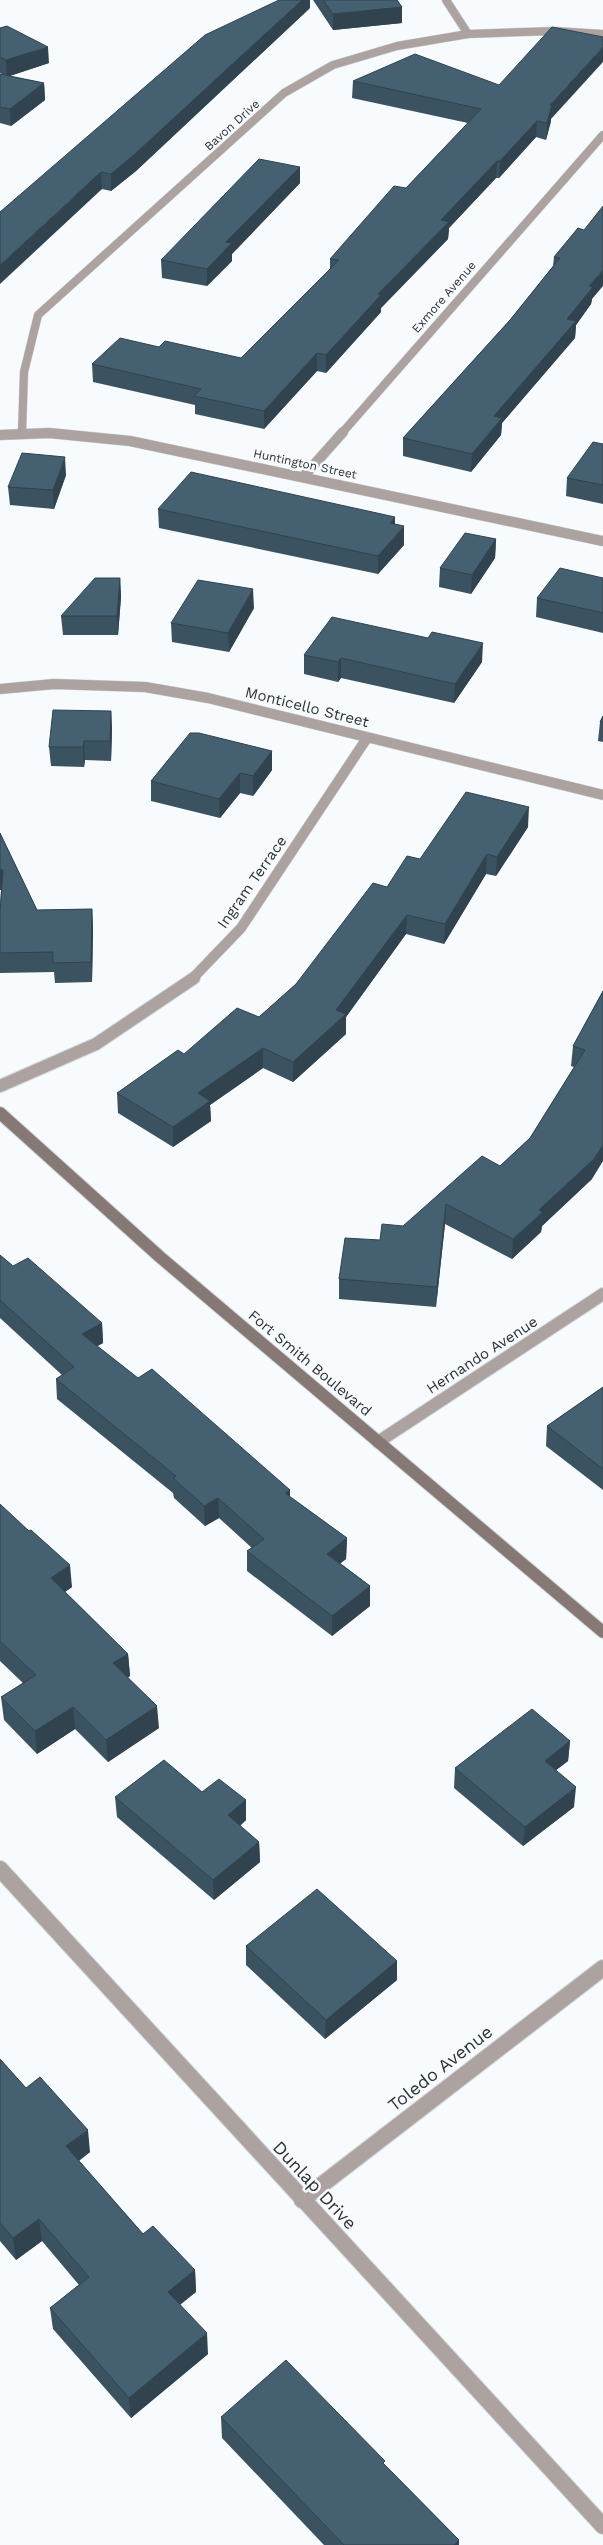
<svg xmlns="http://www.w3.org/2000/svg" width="603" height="2545" font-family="'Work Sans',sans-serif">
<rect width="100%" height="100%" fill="#f7fbfd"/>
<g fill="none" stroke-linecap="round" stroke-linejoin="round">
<defs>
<g id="street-far3">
<polyline points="446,0 468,34"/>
<polyline points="22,433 24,372 38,315 284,93 333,65 397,46 468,34 555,31 603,34"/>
<polyline points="342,433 603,135"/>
</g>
<g id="street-far2">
<polyline points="0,435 49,433 130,441 603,541"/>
<polyline points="304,476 343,432"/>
<polyline points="0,689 54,684 145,687 208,698 603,795"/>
<polyline points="192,979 241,928 367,738"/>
</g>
<g id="street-far1">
<polyline points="0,1086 96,1044 194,978"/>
<polyline points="378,1442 603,1294"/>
</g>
<g id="street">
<polyline points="0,1869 603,2526"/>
<polyline points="302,2200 603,1968"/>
</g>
<polyline id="secondary" points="0,1113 160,1257 603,1632"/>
</defs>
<use href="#street-far3" stroke="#d2d7d9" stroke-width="9"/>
<use href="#street-far2" stroke="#d2d7d9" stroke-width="11"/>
<use href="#street-far1" stroke="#d2d7d9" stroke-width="14"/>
<use href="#street" stroke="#d2d7d9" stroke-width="18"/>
<use href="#secondary" stroke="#d2d7d9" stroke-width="14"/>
<use href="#street-far3" stroke="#aca29f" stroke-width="8"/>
<use href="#street-far2" stroke="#aca29f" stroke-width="10"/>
<use href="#street-far1" stroke="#aca29f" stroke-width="12"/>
<use href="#street" stroke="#aca29f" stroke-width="16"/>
<use href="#secondary" stroke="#867874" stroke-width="12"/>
</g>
<g fill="#3b5360">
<polygon points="313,0 397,0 402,7 402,23 333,30"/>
<polygon points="310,8 136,171 111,191 102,189 0,212"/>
<polygon points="0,28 49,63 9,76 44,83 45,100 11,126 0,123 0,74 4,75 0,73"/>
<polygon points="353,81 551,119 551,122 546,140 536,137 499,178 496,178 449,228 448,239 381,308 381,312 326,373 317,371 264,429 195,414 195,405 93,382 92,364 159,347 241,358 330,270 330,259 406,188 468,123 352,98"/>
<polygon points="300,167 300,183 232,254 232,261 207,286 162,278 161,260"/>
<polygon points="578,228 592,299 591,304 576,325 575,338 502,423 501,435 471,472 403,456 403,438 510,320 553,266 554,257"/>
<polygon points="603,444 603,504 566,496 567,478"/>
<polygon points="66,475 54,509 10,505 8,487"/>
<polygon points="158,509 404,545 378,574 159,528"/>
<polygon points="496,539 495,558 471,594 439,587 440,568"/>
<polygon points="120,578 121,597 118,635 63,635 61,616"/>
<polygon points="603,578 603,633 536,617 537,598"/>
<polygon points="254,608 229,652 172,642 171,623"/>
<polygon points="304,655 482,662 454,703 341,678 338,682 304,674"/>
<polygon points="111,711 112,730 111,761 85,760 84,767 51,766 49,747"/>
<polygon points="603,716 603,742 598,741 600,722"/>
<polygon points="272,751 272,770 253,796 240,793 220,818 151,801 151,781"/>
<polygon points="528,827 496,876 486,874 444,944 406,934 346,1017 346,1034 293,1082 263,1068 210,1105 211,1121 173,1147 118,1113 117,1093 184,1054 259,1017 296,984 387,887 420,859"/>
<polygon points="0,833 37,910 92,909 93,929 92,982 55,983 54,972 0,973 0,912 1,890 0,890"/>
<polygon points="603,991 592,1179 542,1226 541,1232 512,1259 445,1224 436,1307 339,1299 339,1279 380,1240 500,1166 530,1138 574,1067 571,1066 573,1046"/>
<polygon points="0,1255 13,1266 102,1323 103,1343 97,1346 290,1497 347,1538 346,1559 340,1563 370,1586 370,1606 332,1636 247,1571 247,1551 252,1548 219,1518 205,1526 174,1498 173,1493 57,1399 56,1379 62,1375 0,1318"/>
<polygon points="603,1387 603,1490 546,1446 547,1426"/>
<polygon points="0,1504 72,1587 65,1592 128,1654 130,1676 128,1677 159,1728 108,1762 75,1729 37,1754 4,1720 1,1697 23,1683 0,1661"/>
<polygon points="570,1741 568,1761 556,1770 574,1807 523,1846 454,1788 455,1768"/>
<polygon points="202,1792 246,1800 246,1820 240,1826 259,1842 260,1862 214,1900 117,1817 115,1797"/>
<polygon points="246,1946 397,1961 397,1980 325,2039 246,1965"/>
<polygon points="0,2059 26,2088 90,2152 79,2161 143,2234 195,2270 196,2292 180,2304 208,2354 131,2418 53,2329 50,2308 79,2285 42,2241 16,2260 0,2241"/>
<polygon points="221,2417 384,2464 459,2540 459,2545 324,2545 222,2438"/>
</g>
<g fill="#30434e">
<polygon points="302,0 310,0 310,8 136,171 111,191 111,174"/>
<polygon points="402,7 402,23 333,30 333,14"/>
<polygon points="48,47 49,63 7,77 6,60"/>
<polygon points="603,47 603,62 551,119 546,140 547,123 550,105"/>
<polygon points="44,83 45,100 11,126 10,109"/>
<polygon points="537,121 536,137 499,178 500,161"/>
<polygon points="497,161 496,178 449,228 448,239 381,308 381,312 326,373 326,355 441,220"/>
<polygon points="300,167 300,183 232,254 232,261 207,286 207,269 226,242"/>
<polygon points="101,172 102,189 0,284 0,265"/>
<polygon points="603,270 603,286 592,299 591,304 576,325 575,338 502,423 501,435 471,472 472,454 494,416 567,319 589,286"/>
<polygon points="317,353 317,371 264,429 264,411"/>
<polygon points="65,457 66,475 54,509 53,490"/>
<polygon points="395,517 395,535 390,523"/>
<polygon points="404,526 404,545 378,574 378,556"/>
<polygon points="496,539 495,558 471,594 472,575"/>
<polygon points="120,578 121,597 118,635 117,616"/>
<polygon points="253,589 254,608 229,652 228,633"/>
<polygon points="483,643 482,662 454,703 455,684"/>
<polygon points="341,658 341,678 338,682 338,662"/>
<polygon points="111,711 112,730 111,761 110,741"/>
<polygon points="84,741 85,760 84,767 83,747"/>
<polygon points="272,751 272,770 253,796 253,776"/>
<polygon points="240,773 240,793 220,818 219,799"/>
<polygon points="529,807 528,827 496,876 497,857"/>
<polygon points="487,854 486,874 444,944 445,924"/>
<polygon points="0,870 3,870 4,890 0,890"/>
<polygon points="92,909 93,929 92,982 91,962"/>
<polygon points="407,915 406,934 346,1017 346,1034 293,1082 293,1062 336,1010"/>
<polygon points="263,1048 263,1068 210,1105 211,1121 173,1147 173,1127 198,1093"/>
<polygon points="603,1145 603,1161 592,1179 542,1226 541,1232 512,1259 513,1239 539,1210"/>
<polygon points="446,1204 445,1224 436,1307 437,1287"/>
<polygon points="102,1323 103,1343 83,1354 82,1334"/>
<polygon points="290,1490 290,1510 285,1493"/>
<polygon points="218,1498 219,1518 205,1526 204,1506"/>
<polygon points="347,1538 346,1559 327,1574 327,1554"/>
<polygon points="70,1565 72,1587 53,1600 51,1578"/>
<polygon points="370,1586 370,1606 332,1636 332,1616"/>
<polygon points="128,1654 130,1676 115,1685 113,1663"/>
<polygon points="157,1706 159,1728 108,1762 106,1740"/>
<polygon points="73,1707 75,1729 37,1754 35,1731"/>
<polygon points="570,1741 568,1761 543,1780 545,1761"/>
<polygon points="576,1787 574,1807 523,1846 525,1827"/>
<polygon points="246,1800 246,1820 228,1835 228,1815"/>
<polygon points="259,1842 260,1862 214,1900 213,1880"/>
<polygon points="397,1961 397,1980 325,2039 326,2020"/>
<polygon points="88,2130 90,2152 68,2168 66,2146"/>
<polygon points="39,2219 42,2241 16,2260 13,2238"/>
<polygon points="195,2270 196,2292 170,2313 168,2292"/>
<polygon points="207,2333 208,2354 131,2418 129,2398"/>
<polygon points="459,2540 459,2545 454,2545"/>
</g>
<g fill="#456070" stroke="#30434e">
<polygon points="279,0 302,0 135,154 111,174 101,172 0,265 0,212 205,35"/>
<polygon points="323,0 397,0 402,7 333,14"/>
<polygon points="7,26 48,47 6,60 0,57 0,28"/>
<polygon points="552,27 603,37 603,47 550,105 552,105 547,123 537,121 500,161 497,161 441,220 449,222 378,294 381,295 326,355 317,353 264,411 194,396 201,389 92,364 120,338 159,347 165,341 241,358 339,260 330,259 394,186 406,188 481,109 353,81 415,54 499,85"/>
<polygon points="0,74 44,83 10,109 0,107"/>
<polygon points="259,159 300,167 226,242 232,243 207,269 161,260"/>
<polygon points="603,206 603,270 589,286 593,287 567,319 576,321 494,416 502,418 472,454 403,438 510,320 560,258 554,257 578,228 584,230"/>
<polygon points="593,442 603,444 603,485 567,478"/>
<polygon points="22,453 65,457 53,490 8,487"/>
<polygon points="191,472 395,517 390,523 404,526 378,556 158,509"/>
<polygon points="465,533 496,539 472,575 440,568"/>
<polygon points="560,568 603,578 603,613 537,598"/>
<polygon points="95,578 120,578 117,616 61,616"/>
<polygon points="198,580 253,589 228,633 171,623"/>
<polygon points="332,617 428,638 432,632 483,643 455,684 341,658 338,662 304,655"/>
<polygon points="53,710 111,711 110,741 84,741 83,747 49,747"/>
<polygon points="603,716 603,722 600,722"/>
<polygon points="190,733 199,733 272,751 253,776 240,773 219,799 151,781"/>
<polygon points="466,792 529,807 497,857 487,854 445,924 407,915 336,1010 346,1014 293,1062 263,1048 198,1093 210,1101 173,1127 117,1093 178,1050 184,1054 237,1008 259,1017 296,984 373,883 387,887 407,856 420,859"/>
<polygon points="0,833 37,910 92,909 91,962 53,963 53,952 0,953 0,912 3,870 0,870"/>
<polygon points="603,991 603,1145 594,1159 539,1210 543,1212 513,1239 446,1204 437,1287 339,1279 345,1238 380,1240 382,1224 403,1226 482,1156 500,1166 530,1138 585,1050 573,1046"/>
<polygon points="0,1255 13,1266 28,1258 102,1323 82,1334 138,1378 152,1369 290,1490 285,1493 347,1538 327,1554 370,1586 332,1616 247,1551 264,1539 218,1498 204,1506 173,1478 176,1476 56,1379 74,1367 0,1300"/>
<polygon points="603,1387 603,1469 547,1426"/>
<polygon points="0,1504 29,1531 31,1530 70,1565 51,1578 128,1654 113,1663 157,1706 106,1740 73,1707 35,1731 1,1697 36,1675 0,1641"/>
<polygon points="532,1709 570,1741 545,1761 576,1787 525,1827 455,1768"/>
<polygon points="164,1760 202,1792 219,1779 246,1800 228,1815 259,1842 213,1880 115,1797"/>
<polygon points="317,1889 397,1961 326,2020 246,1946"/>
<polygon points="0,2059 26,2088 40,2077 88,2130 66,2146 143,2234 153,2226 195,2270 168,2292 207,2333 129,2398 50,2308 89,2277 39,2219 13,2238 0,2223"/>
<polygon points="286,2360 385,2461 383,2463 459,2540 454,2545 344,2545 221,2417"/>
</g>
<g text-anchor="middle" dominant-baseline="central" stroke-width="5" stroke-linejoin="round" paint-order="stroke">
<g font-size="12" fill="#2b3237" stroke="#f7fbfd">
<text transform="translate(232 125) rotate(-42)">Bavon Drive</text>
<text transform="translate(444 297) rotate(-49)">Exmore Avenue</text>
<text transform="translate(305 464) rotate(12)">Huntington Street</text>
</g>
<g font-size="15" fill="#2b3237" stroke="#f7fbfd">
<text transform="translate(307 707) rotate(14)">Monticello Street</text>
<text transform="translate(252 882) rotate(-55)">Ingram Terrace</text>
<text transform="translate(482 1355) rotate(-33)">Hernando Avenue</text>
<text transform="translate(310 1363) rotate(40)">Fort Smith Boulevard</text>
</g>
<g font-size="18" fill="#2b3237" stroke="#f7fbfd">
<text transform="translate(440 2068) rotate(-38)">Toledo Avenue</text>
<text transform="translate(315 2185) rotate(47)">Dunlap Drive</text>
</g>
</g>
</svg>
